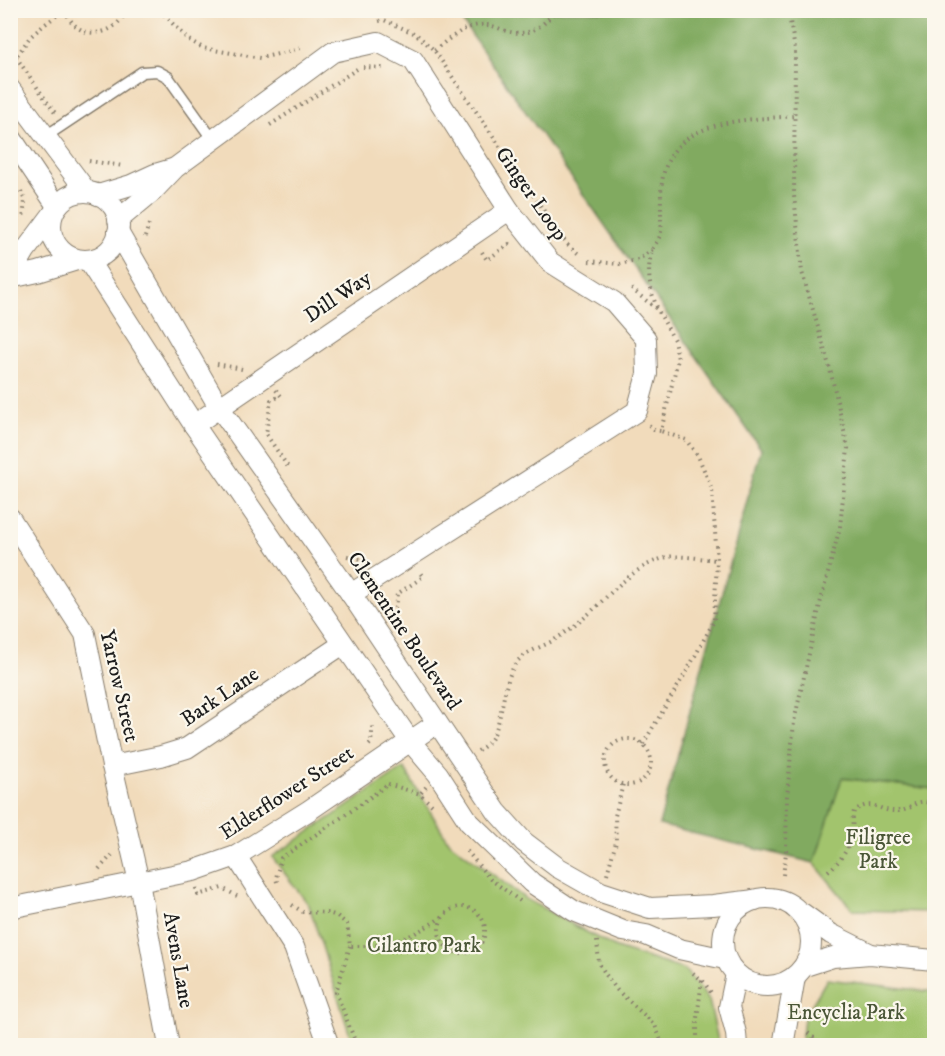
<svg xmlns="http://www.w3.org/2000/svg" width="945" height="1056" font-family="'IM FELL DW Pica',serif">
<rect width="100%" height="100%" fill="#fbf7ec"/>
<filter id="ink" filterUnits="userSpaceOnUse"><feTurbulence type="fractalNoise" baseFrequency=".0167" numOctaves="2"/><feDisplacementMap in="SourceGraphic" scale="12" xChannelSelector="R" yChannelSelector="G"/><feConvolveMatrix kernelMatrix="1 2 1 2 8 2 1 2 1" color-interpolation-filters="sRGB"/></filter>
<filter id="wash" filterUnits="userSpaceOnUse"><feTurbulence type="fractalNoise" baseFrequency=".008" numOctaves="4" result="noise"/><feDisplacementMap in="SourceGraphic" scale="24" xChannelSelector="R" yChannelSelector="G"/><feGaussianBlur stdDeviation="1.35" result="paint"/><feColorMatrix in="noise" values="0 0 0 0 0 0 0 0 0 0 0 0 0 0 0 0 0 1.4 0 .05"/><feComposite in="paint" operator="in"/></filter>
<g filter="url(#wash)">
<rect width="100%" height="100%" fill="#f1dbbb"/>
<g fill="#a2c46d" stroke="#5f7044" stroke-width="1.5">
<polygon points="404,768 448,841 526,899 616,948 685,970 709,1000 719,1045 353,1045 309,905 272,857"/>
<polygon points="841,778 934,789 934,863 928,912 853,910 814,863"/>
<polygon points="827,979 934,992 934,1045 801,1045 804,1018"/>
</g>
<polygon fill="#81aa60" stroke="#4e633e" stroke-width="1.5" points="455,11 934,11 934,789 842,778 814,863 659,825 761,449"/>
</g>
<g filter="url(#ink)">
<g fill="none" stroke-linecap="round" stroke-linejoin="round">
<defs>
<polyline id="lane" points="46,136 142,72 157,71 168,77 213,140"/>
<g id="street">
<polyline points="10,89 87,192"/>
<polyline points="10,136 57,206"/>
<circle cx="85" cy="226" r="34"/>
<polyline points="98,195 131,185 155,174 172,169"/>
<polyline points="118,220 153,191 175,168 333,52 378,42 413,60 509,210 550,262 614,302 646,339 647,374 637,411 351,594"/>
<polyline points="118,232 219,407 351,594 497,812 524,842 557,867 601,892 650,908 713,905 755,900"/>
<polyline points="88,260 194,425 410,741 438,774 469,822 532,883 574,911 623,931 646,935 679,949 725,959"/>
<polyline points="10,277 25,251 52,215"/>
<polyline points="10,278 38,272 77,260"/>
<polyline points="194,425 509,210"/>
<polyline points="10,518 85,634 112,766 139,882 169,1046"/>
<polyline points="112,766 161,756 187,748 343,644"/>
<polyline points="236,856 294,947 329,1046"/>
<circle cx="767" cy="942" r="44"/>
<polyline points="10,908 193,871 236,856 308,811 437,723"/>
<polyline points="802,913 831,934 869,953"/>
<polyline points="805,966 833,957 870,954 934,960"/>
<polyline points="736,974 729,1007 736,1033 737,1046"/>
<polyline points="783,1046 795,977"/>
</g>
</defs>
<use href="#lane" stroke="#867c6c" stroke-width="13"/>
<use href="#street" stroke="#867c6c" stroke-width="22"/>
<g stroke="#867c6c" stroke-width="4" stroke-dasharray="1.5 4.5" stroke-linecap="butt">
<path d="M65,10C68,17 71,22 77,27C94,40 119,30 126,10"/>
<polyline points="160,10 187,39 203,48 260,58 291,51 304,47"/>
<polyline points="379,21 384,20 416,34 434,50 566,243 580,255"/>
<polyline points="10,50 16,57 30,37 44,25 64,10"/>
<path d="M434,50C447,41 463,26 480,25C488,24 496,27 503,30C529,38 539,29 557,10"/>
<polyline points="16,57 55,113"/>
<polyline points="363,67 383,68"/>
<polyline points="270,125 357,69"/>
<polyline points="89,161 123,166"/>
<polyline points="21,191 25,201 23,219"/>
<polyline points="145,237 150,221"/>
<polyline points="482,252 487,260 509,244 511,245"/>
<polyline points="589,261 619,264 638,260 653,249"/>
<path d="M657,307C649,290 646,266 653,248C656,243 660,238 661,232C662,228 661,222 661,218C661,202 660,187 664,172C679,117 750,120 795,116"/>
<polyline points="217,364 242,369"/>
<polyline points="276,390 281,396 271,400 266,434 288,467"/>
<polyline points="649,425 654,430 661,431"/>
<polyline points="347,556 366,560"/>
<polyline points="393,620 397,594 423,577 419,571"/>
<circle cx="628" cy="762" r="23"/>
<polyline points="643,744 688,669 714,621 717,560"/>
<polyline points="369,745 371,743 373,723"/>
<path d="M478,751C482,748 486,745 489,742C502,728 502,688 513,668C521,651 543,648 557,638C573,628 587,616 600,603C620,584 638,565 667,557C676,555 706,559 717,560L712,489L704,470L698,456L686,440L661,431L678,359L674,340L658,310L629,287"/>
<polyline points="388,784 420,794"/>
<polyline points="426,787 420,794 434,807"/>
<polyline points="467,851 490,879 520,901"/>
<polyline points="99,869 112,855"/>
<path d="M828,871C841,861 850,848 852,831C853,824 852,818 854,811C875,797 878,813 899,811C916,809 913,797 934,804"/>
<polyline points="607,874 616,842 615,816 623,784"/>
<polyline points="783,875 786,853 787,796 794,722 820,604 840,527 848,448 830,369 802,272 794,196 795,49 788,10"/>
<polyline points="277,882 276,878 281,858 357,807 388,784"/>
<polyline points="196,888 198,895 222,888 237,896"/>
<path d="M292,905L303,912L328,913L337,916L347,924L350,946C391,947 408,939 442,917"/>
<circle cx="462" cy="930" r="23"/>
<polyline points="597,941 599,963 606,975 617,990 655,1025 663,1046"/>
<polyline points="350,946 336,992 357,1046"/>
<polyline points="693,973 702,980 697,1018 697,1046"/>
<polyline points="703,981 712,994"/>
<polyline points="808,1033 813,1037 816,1046"/>
</g>
<use href="#lane" stroke="#fff" stroke-width="10"/>
<use href="#street" stroke="#fff" stroke-width="20"/>
</g>
</g>
<g text-anchor="middle" dominant-baseline="central" stroke-width="4.5" stroke-linejoin="round" paint-order="stroke">
<g font-size="21" fill="#1c1c1c" stroke="#fbf7ec">
<text transform="translate(531 194) rotate(55)">Ginger Loop</text>
<text transform="translate(338 297) rotate(-34)">Dill Way</text>
<text transform="translate(404 631) rotate(56)">Clementine Boulevard</text>
<text transform="translate(119 686) rotate(77)">Yarrow Street</text>
<text transform="translate(220 697) rotate(-34)">Bark Lane</text>
<text transform="translate(287 793) rotate(-33)">Elderflower Street</text>
<text transform="translate(178 960) rotate(80)">Avens Lane</text>
</g>
<g font-size="21" fill="#4b5738" stroke="#fbf7ec">
<text x="878" y="838">Filigree<tspan x="878" dy="24">Park</tspan></text>
<text x="424" y="946">Cilantro Park</text>
<text x="846" y="1013">Encyclia Park</text>
</g>
</g>
<rect width="945" height="1056" fill="none" stroke="#fbf7ec" stroke-width="36"/>
</svg>
